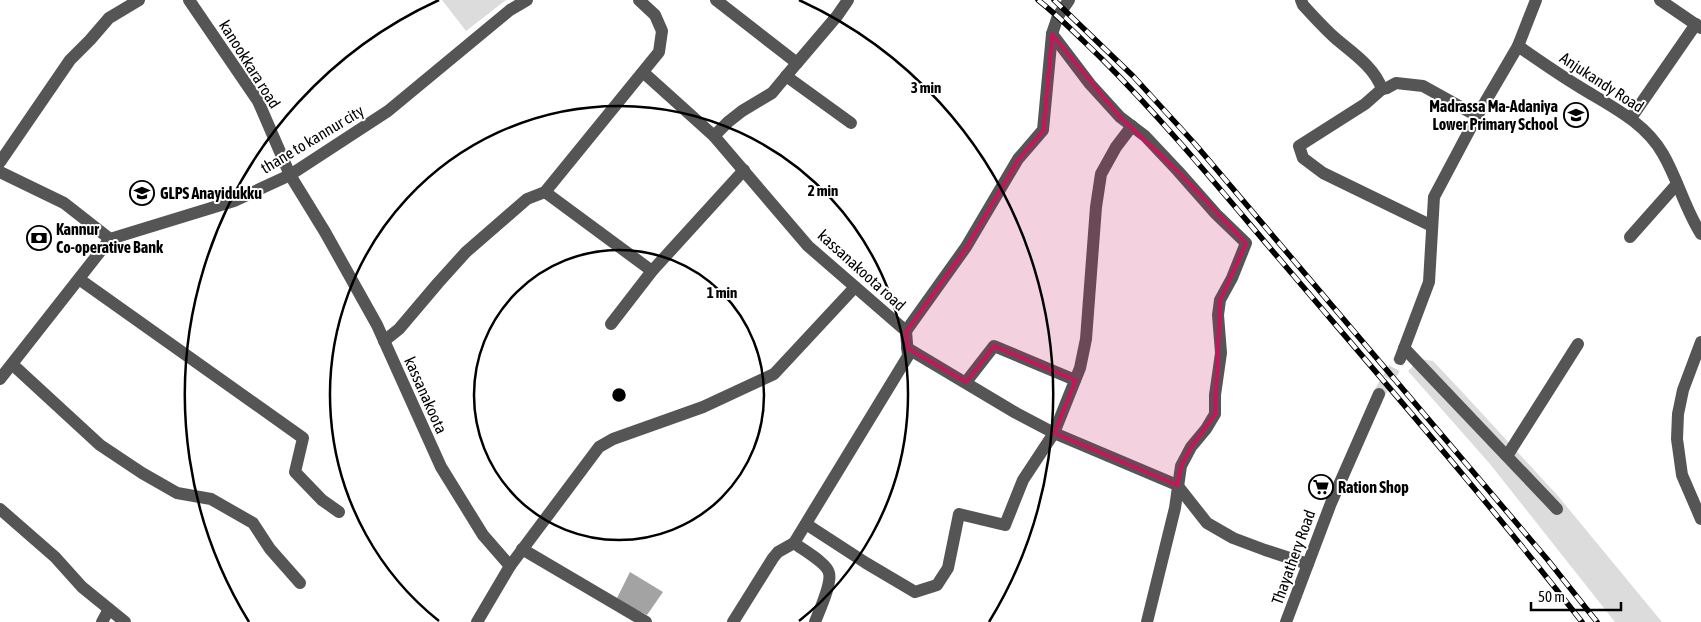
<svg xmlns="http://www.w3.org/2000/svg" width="1701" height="622" font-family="'Asap Condensed',sans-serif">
<rect width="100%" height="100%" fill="#fff"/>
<g fill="#dcdcdc">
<polygon points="442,0 506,0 466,31"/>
<polygon points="1420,359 1433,361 1465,395 1558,496 1662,622 1615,622 1490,464 1408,371"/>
</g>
<polygon fill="#a3a3a3" points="630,572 663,592 647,615 616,600"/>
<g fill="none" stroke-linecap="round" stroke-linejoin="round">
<polyline stroke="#d9d9d9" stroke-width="12" stroke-dasharray="12 6" stroke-linecap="butt" points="1379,394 1400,359"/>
<g stroke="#555" stroke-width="12">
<polyline points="189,0 258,101 290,175 325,232 377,325 441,467 483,535 510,566 477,622"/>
<path d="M1301,0L1303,5C1313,16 1323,27 1334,37C1351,52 1374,66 1382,89L1365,104L1299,146L1303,158L1323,173L1432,226"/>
<polyline points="1660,0 1701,28"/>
<polyline points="1052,34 1090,84 1120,117 1145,136 1178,171 1216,214 1246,243 1232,278 1220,300 1218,315 1221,353 1215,395 1215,414 1206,429 1191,447 1181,466 1175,508 1147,622"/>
<path d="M1518,46C1538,60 1558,74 1578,86C1610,106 1644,121 1663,154C1678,180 1685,209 1701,234"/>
<polyline points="797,63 837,16 848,0"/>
<path d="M644,73L714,136L808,246L906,331L908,356L794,543C803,550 827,563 829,573C832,584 819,611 815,622"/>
<polyline points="786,76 851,123"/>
<polyline points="1382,89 1387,88 1396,83 1423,86 1477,116"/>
<polyline points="1631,118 1696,24"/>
<polyline points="714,136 728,122 742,111 772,93 797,63 716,0"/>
<polyline points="0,162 70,60 90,40 109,18 139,0"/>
<polyline points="0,172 64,203 110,239"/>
<polyline points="545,192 652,271"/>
<polyline points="1630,237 1677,184"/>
<polyline points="79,279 303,438 295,472 322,500 339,512"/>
<polyline points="611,324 652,271 744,170"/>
<polyline points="906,331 966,247 1018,159 1043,130 1052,34 1058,16 1069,0"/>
<polyline points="384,341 399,329 438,283 466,252 527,199 545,192 659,52 662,31 655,15 639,0"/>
<polyline points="1701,342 1683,390 1678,414 1677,439 1682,475 1701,519"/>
<polyline points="907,348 1016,413 1054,433 1177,485 1207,523 1233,538 1265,550 1308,564"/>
<polyline points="1404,348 1557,509"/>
<polyline points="1400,359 1429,282 1434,197 1477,116 1518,46 1536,0"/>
<polyline points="12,364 100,445 142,473 177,493 211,499 253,523 270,549 300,583"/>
<polyline points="0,379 110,239 234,201 290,175 388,111 510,10 527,0"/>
<polyline points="966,382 994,346 1075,380"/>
<polyline points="1507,456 1578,344"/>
<polyline points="0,509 55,557 82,587 125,622"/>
<polyline points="806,524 866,563 915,592 937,585 948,568 959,514 1005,525 1023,480 1054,433 1080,368 1086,339 1096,207 1101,174 1116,147 1132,126"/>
<polyline points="522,549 646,622"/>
<polyline points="510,566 599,447 613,439 703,407 774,374 855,287"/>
<polyline points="102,622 109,609"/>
<polyline points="733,622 773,558 778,552 794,543"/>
<polyline points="1286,622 1331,503 1379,394"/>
</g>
<defs>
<g id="rail">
<path d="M1038,0C1061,18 1081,39 1102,59C1164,121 1219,188 1276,255C1379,376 1484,496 1582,622"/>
<polyline points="1054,0 1133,76 1195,144 1547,559 1597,622"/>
</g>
</defs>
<use href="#rail" stroke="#000" stroke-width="5.5"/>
<use href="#rail" stroke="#fff" stroke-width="4" stroke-dasharray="11" stroke-linecap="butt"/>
</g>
<path fill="#c2185b" fill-opacity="0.2" stroke="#c2185b" stroke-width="4" stroke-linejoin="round" d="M1052,34L1120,117L1178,171L1246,243L1220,300L1215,414L1191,447L1181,466L1177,485L1054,433L1075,380L994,346L966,382L907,348L906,331L966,247L1018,159L1043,130Z"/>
<g fill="none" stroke="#000" stroke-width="2.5">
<circle cx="619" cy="395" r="145"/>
<path d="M439 621A289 289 0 1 1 799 621"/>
<path d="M249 622A434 434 0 0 1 439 0M799 0A434 434 0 0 1 989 622"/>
</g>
<defs>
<symbol id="school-ring" viewBox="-11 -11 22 22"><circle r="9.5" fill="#fff" stroke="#000" stroke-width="1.5"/><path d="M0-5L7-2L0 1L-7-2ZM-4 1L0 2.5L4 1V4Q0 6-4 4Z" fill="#000"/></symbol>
<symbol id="bank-ring" viewBox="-11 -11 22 22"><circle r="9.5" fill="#fff" stroke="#000" stroke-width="1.5"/><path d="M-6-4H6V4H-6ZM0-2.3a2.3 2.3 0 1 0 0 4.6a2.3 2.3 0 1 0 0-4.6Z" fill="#000"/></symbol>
<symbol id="supermarket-ring" viewBox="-11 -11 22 22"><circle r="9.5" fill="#fff" stroke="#000" stroke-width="1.5"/><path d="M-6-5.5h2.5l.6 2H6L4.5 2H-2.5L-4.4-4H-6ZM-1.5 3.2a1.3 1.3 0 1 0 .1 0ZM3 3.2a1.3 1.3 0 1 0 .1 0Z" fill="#000"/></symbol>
</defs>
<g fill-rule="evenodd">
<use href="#school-ring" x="1562" y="101" width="28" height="28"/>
<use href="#school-ring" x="128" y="179" width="28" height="28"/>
<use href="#bank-ring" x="25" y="224" width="28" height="28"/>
<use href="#supermarket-ring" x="1307" y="473" width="28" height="28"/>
</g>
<g text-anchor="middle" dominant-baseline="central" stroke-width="4" stroke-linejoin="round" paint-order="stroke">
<g font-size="16" fill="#000" stroke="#fff">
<text transform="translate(250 64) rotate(58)">kanookkara road</text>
<text transform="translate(1602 82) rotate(33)">Anjukandy Road</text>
<text transform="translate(312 139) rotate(-31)">thane to kannur city</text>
<text transform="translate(862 270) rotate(42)">kassanakoota road</text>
<text transform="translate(426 395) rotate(66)">kassanakoota</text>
<text transform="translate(1293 557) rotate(-70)">Thayathery Road</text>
</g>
<g font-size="16" font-weight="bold" fill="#000" stroke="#fff" text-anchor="start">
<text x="1558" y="106" text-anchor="end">Madrassa Ma-Adaniya<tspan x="1558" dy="18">Lower Primary School</tspan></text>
<text x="160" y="193">GLPS Anayidukku</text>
<text x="56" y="229">Kannur<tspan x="56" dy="18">Co-operative Bank</tspan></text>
<text x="1338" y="487">Ration Shop</text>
</g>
</g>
<circle cx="619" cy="395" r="8" fill="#000" stroke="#fff" stroke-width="2.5"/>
<g font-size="15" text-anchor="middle" font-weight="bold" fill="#000" stroke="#fff" stroke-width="4" stroke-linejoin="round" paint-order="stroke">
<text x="926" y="93">3 min</text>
<text x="823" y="196">2 min</text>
<text x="722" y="298">1 min</text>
</g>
<path d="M1531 602v8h90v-8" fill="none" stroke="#000000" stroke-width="2.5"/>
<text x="1538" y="602" font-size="15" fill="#000000" stroke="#ffffff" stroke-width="4" paint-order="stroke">50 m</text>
</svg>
